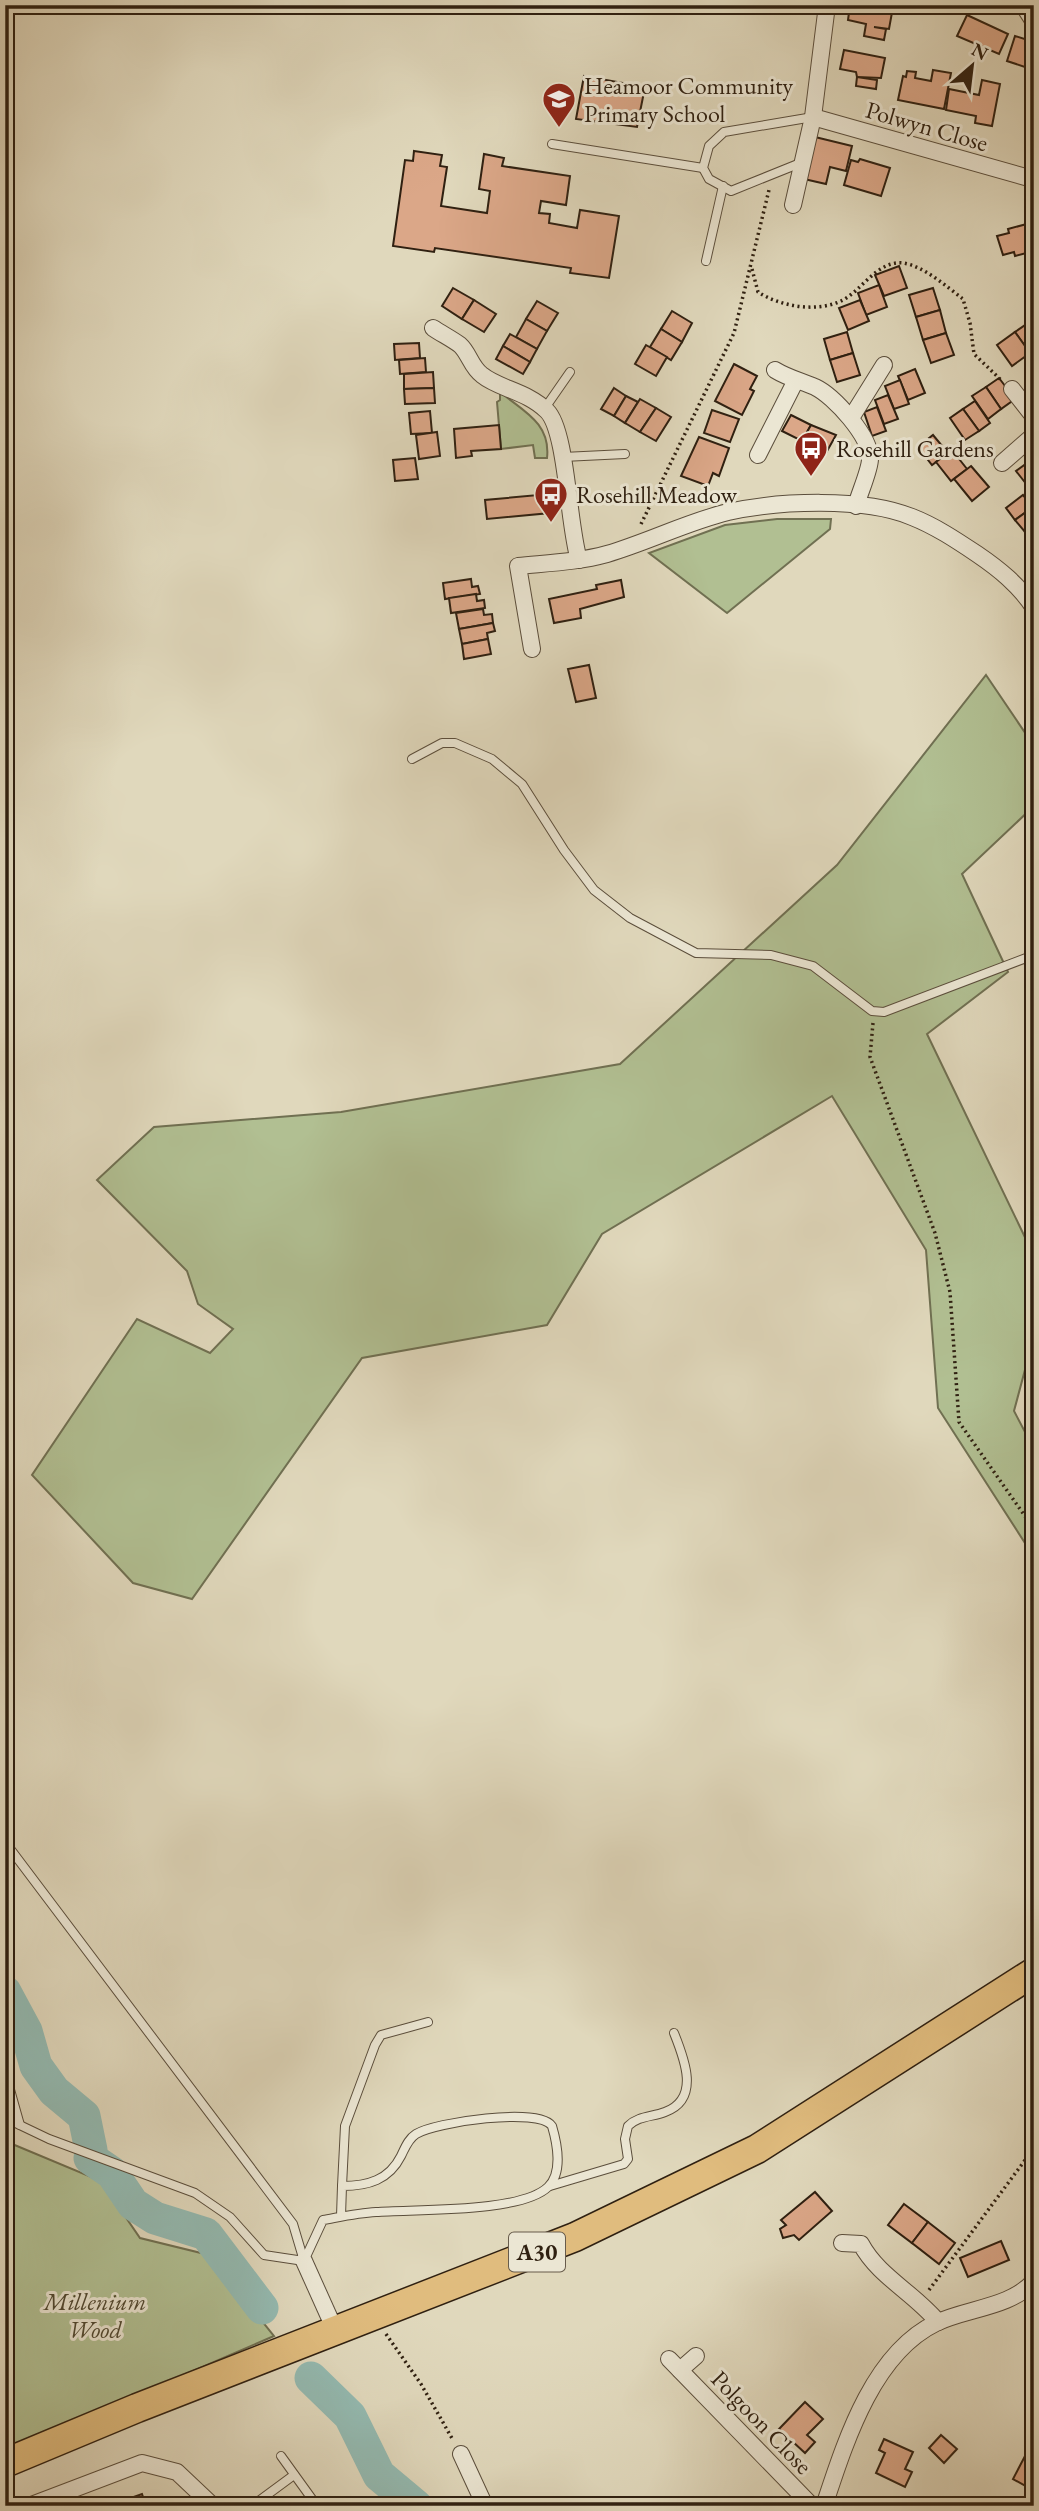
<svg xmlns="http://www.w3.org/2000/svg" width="1039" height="2511" font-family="'EB Garamond',serif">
<rect width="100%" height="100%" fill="#e0d8bc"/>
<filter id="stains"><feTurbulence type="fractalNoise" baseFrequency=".00286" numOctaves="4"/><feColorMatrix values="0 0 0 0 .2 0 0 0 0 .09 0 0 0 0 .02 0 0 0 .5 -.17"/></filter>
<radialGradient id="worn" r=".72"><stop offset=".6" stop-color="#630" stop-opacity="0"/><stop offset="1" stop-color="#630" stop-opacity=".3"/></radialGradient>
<g fill="#b1bf92" stroke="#707052" stroke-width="2">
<path d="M500,392C523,411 551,423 547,458H535L533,445L501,449L497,402L500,400Z"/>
<polygon points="777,519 831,519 830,529 727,613 649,553 725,525"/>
<polygon points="986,675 1034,746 1034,806 962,874 1008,972 927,1034 1034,1256 1034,1336 1014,1411 1034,1449 1034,1557 938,1408 926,1250 832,1096 602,1234 547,1325 362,1358 192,1599 133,1583 32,1475 137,1319 210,1353 233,1329 198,1304 187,1271 97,1180 154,1127 341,1112 620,1064 837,865"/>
<polygon points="5,2141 101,2181 140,2238 209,2255 274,2336 5,2452"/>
</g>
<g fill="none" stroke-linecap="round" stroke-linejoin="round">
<g stroke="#94bab1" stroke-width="33">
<polyline points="5,1992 26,2031 36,2066 54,2091 84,2116 91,2150"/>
<polyline points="90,2158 112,2173 133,2204 155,2218 206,2234 262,2308"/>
<polyline points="311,2378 350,2416 379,2475 416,2506"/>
</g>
</g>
<g fill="#dba788" stroke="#2f2011" stroke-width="2">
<polygon points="850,5 893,7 889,29 874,27 886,29 884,40 864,36 866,24 848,20"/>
<polygon points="967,15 1008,34 999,54 957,36"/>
<polygon points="1015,36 1031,41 1034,70 1007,61"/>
<polygon points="844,50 885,58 881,78 857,77 856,72 840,69"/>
<polygon points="933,70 951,73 944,109 898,100 903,76 906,77 907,71 916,72 915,78 931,81"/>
<polygon points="584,76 645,87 637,127 576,119"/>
<polygon points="857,77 877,80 876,89 856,86"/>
<polygon points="982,80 1000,84 992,126 975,123 976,116 946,110 949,89 979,95"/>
<polygon points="815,137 852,146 846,171 830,167 826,184 804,179"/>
<polygon points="414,151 442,155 440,166 447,167 441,206 487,213 490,191 479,189 484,154 504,158 502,166 570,176 566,205 541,201 539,213 550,214 549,223 577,228 580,210 619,216 609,278 570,273 571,268 435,248 434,252 393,246 405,160 413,161"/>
<polygon points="860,159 890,168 881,196 844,185 851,160 858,162"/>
<polygon points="1034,222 1034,251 1015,256 1014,252 1003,255 997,236 1009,233 1008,229"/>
<polygon points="899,266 907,288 884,296 875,275"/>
<polygon points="879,285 887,307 866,315 858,293"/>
<polygon points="453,288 474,300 462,319 442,306"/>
<polygon points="933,288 940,310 916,317 909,295"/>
<polygon points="474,300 496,314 484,332 462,319"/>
<polygon points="860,300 869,321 848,330 839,308"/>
<polygon points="537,301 558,313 547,331 526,319"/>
<polygon points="940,310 946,333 923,340 916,317"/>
<polygon points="672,311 692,323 682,342 661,329"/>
<polygon points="526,319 547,331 537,349 516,337"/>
<polygon points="1034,319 1034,351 1030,353 1015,332"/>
<polygon points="661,329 682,342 671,360 650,347"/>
<polygon points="847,332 853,353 830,360 824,339"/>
<polygon points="1015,332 1030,353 1012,366 997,345"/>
<polygon points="946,333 954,355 931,363 923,340"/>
<polygon points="510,334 537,349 530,362 503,346"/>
<polygon points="419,343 420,358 395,360 394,344"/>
<polygon points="646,345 667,357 656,376 635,364"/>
<polygon points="503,346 530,362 523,374 496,359"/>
<polygon points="853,353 860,375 837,382 830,360"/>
<polygon points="425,358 426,372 400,374 399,360"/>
<polygon points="734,364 757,376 750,389 754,391 742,415 715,401"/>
<polygon points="915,369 925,393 908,400 898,376"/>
<polygon points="433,372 434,388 404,389 404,374"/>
<polygon points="999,378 1015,399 1001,409 986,387"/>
<polygon points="900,380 909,404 894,409 885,386"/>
<polygon points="986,387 1001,409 988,419 972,396"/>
<polygon points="434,388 435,403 405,404 404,389"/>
<polygon points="614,388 626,396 614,416 601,409"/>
<polygon points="888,395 898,419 884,424 875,400"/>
<polygon points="626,396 638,402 625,423 614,416"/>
<polygon points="640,399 656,408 640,432 625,423"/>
<polygon points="975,401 990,423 979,431 963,409"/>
<polygon points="877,407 886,431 872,436 864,412"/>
<polygon points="656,408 671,417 656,441 640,432"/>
<polygon points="963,409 979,431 965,440 950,418"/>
<polygon points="712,410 739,419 730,442 704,433"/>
<polygon points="430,411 432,433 411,434 409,413"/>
<polygon points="791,415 811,425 802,441 782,431"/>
<polygon points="499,425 501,449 471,451 472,456 456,458 454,429"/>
<polygon points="811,425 836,435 826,453 802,441"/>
<polygon points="437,432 440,456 419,459 416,435"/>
<polygon points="933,435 948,453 932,465 918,447"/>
<polygon points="699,437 729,448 719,476 713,473 708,486 681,476"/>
<polygon points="952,450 967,469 951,481 936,462"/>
<polygon points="415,458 418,479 395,481 393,460"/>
<polygon points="1034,458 1034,487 1031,490 1016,471"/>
<polygon points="971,466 989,487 972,501 954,479"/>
<polygon points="549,494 550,513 487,519 485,500"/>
<polygon points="1023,495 1033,507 1015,520 1006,508"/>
<polygon points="1033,507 1034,526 1025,532 1015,520"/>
<polygon points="1034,526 1034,544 1025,532"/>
<polygon points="471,579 472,587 478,586 480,594 445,599 443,583"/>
<polygon points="621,580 624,597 580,609 581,618 554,623 549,599 597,589 596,585"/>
<polygon points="476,594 477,601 484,600 485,608 451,613 449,598"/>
<polygon points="483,609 484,615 492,614 493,623 459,629 456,613"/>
<polygon points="493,623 495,631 487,633 488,639 462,644 459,629"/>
<polygon points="488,639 491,654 464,659 462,644"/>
<polygon points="589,665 596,698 576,702 568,669"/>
<polygon points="815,2192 832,2211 799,2240 794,2235 783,2238 780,2229 786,2225 781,2220"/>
<polygon points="904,2204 928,2222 912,2243 888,2225"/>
<polygon points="928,2222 955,2243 939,2264 912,2243"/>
<polygon points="1001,2241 1009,2260 968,2277 960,2258"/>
<polygon points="805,2402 823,2419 807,2435 815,2442 805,2453 779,2429"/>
<polygon points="941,2435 957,2449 944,2463 929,2448"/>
<polygon points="884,2439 913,2452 905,2469 912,2472 905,2487 876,2473 885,2453 879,2450"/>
<polygon points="1025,2456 1034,2460 1034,2495 1027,2492 1029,2488 1013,2479"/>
<polygon points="142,2494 146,2506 108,2506"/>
</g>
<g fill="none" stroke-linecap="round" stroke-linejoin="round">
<defs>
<g id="lane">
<polyline points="552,144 703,168"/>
<polyline points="803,162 731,191 709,179 703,168 709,146 724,132 813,117"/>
<polyline points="706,261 723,186"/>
<polyline points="545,408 570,372"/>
<polyline points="563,457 625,454"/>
<polyline points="412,759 442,743 455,743 492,759 522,784 564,850 594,890 630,918 696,953 771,955 813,966 872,1011 884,1012 1034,955"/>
<polyline points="5,1842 293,2224 304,2261"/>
<polyline points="5,2039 9,2086 20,2125"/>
<polyline points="5,2118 49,2139 195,2193 230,2217 264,2255 304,2261"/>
<polyline points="342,2186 345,2126 375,2045 381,2035 428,2022"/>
<path d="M550,2186L624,2164L628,2159L625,2139L628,2126C638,2116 652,2117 665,2112C701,2099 684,2058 674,2033"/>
<path d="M304,2261L323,2220C340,2217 358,2213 376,2212C416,2209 521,2213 548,2187C563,2173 557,2143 552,2126C539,2107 435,2122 416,2134C408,2139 405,2148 401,2156C389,2180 368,2186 342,2186L341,2216"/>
<polyline points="281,2456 312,2499"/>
<polyline points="252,2506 294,2475"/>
</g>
<g id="street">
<polyline points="1023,5 1034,22"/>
<polyline points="813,117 1029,178"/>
<polyline points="793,205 813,117 827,5"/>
<path d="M433,328C442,334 452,339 460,345C469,353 471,367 482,375C499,389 527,391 547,411C567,431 568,525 579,560"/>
<path d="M775,370C788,378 801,381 815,387C834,396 871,437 870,459C870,470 859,494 856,506"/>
<polyline points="1012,389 1034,417"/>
<polyline points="851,418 884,365"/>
<polyline points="758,455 795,382"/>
<polyline points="1002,463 1034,435"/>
<path d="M532,649L518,566C548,563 578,562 607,554C648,542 687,522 728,512C778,501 864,497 912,517C935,526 956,540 977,554C999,569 1019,585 1034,608"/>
<path d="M842,2243L861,2244C878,2276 914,2293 938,2322"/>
<polyline points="304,2261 335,2330"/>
<polyline points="669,2359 812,2506"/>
<polyline points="680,2370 696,2356"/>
<polyline points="461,2454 485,2506"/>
<polyline points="29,2506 142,2463 177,2472 213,2506"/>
<path d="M824,2506C845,2443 872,2354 936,2323C967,2308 1010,2308 1034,2281"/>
</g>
<polyline id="highway" points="5,2463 137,2408 575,2237 757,2149 1034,1972"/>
</defs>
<use href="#lane" stroke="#5b4e3c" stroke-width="10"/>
<use href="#street" stroke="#5b4e3c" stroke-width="18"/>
<use href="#highway" stroke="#2f2011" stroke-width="31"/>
<g stroke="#2f2011" stroke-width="3.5" stroke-dasharray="2 3.5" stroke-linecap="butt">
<path d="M752,269L758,292C780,306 815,313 841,301C861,292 877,260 903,263C924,266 947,287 963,299L970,323L974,354L1001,380"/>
<polyline points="641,524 734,333 769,190"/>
<polyline points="873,1023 870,1057 935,1233 950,1292 959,1422 1034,1529"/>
<polyline points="929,2290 1034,2148"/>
<polyline points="386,2334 421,2384 453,2440"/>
</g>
<use href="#lane" stroke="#ebe6d3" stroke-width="8"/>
<use href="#street" stroke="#ebe6d3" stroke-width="16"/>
<use href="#highway" stroke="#e0bc7e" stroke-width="28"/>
</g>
<defs>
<symbol id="school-pin" viewBox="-11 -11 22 30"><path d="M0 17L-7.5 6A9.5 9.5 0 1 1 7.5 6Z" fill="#8f2418" stroke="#ebe6d3"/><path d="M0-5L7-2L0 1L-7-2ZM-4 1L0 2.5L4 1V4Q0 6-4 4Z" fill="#fff"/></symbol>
<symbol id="bus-pin" viewBox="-11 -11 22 30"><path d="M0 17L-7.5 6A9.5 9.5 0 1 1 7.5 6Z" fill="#8f2418" stroke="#ebe6d3"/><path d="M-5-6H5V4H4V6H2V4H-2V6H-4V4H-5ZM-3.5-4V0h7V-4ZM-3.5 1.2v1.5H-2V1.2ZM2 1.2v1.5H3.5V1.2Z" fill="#fff"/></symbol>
</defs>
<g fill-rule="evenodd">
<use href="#school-pin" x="540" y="80" width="38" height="52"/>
<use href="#bus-pin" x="792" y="429" width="38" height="52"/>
<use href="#bus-pin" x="532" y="475" width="38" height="52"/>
</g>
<g text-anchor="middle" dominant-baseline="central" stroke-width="6" stroke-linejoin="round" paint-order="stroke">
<rect fill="#ebe6d3" stroke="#675b4b" stroke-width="2" x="509" y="2232.5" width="56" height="39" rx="5"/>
<g font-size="23" font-weight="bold" fill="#2f2011">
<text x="537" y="2252">A30</text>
</g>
<g font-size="24" fill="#2f2011" stroke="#ebe6d3" text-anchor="start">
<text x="584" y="85">Heamoor Community<tspan x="584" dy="28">Primary School</tspan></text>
<text x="836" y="448">Rosehill Gardens</text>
<text x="576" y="494">Rosehill Meadow</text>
</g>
<g font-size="24" fill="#2f2011" stroke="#ebe6d3">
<text transform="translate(927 126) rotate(16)">Polwyn Close</text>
<text transform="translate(762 2422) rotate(46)">Polgoon Close</text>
</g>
<g font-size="24" font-style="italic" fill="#504831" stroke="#ebe6d3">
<text x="95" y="2301">Millenium<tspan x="95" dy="28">Wood</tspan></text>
</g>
</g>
<rect width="1039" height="2511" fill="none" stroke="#e0d8bc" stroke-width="28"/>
<rect x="7" y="7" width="1025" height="2497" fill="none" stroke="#2f2011" stroke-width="3.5"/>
<rect x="14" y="14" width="1011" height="2483" fill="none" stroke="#2f2011" stroke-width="2"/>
<g transform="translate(972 66) rotate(28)" stroke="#ebe6d3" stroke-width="5" paint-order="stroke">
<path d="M0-5L12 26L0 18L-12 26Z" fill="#2f2011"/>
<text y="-10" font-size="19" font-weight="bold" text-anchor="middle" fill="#2f2011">N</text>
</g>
<rect width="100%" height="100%" filter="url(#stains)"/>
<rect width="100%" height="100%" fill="url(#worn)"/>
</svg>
